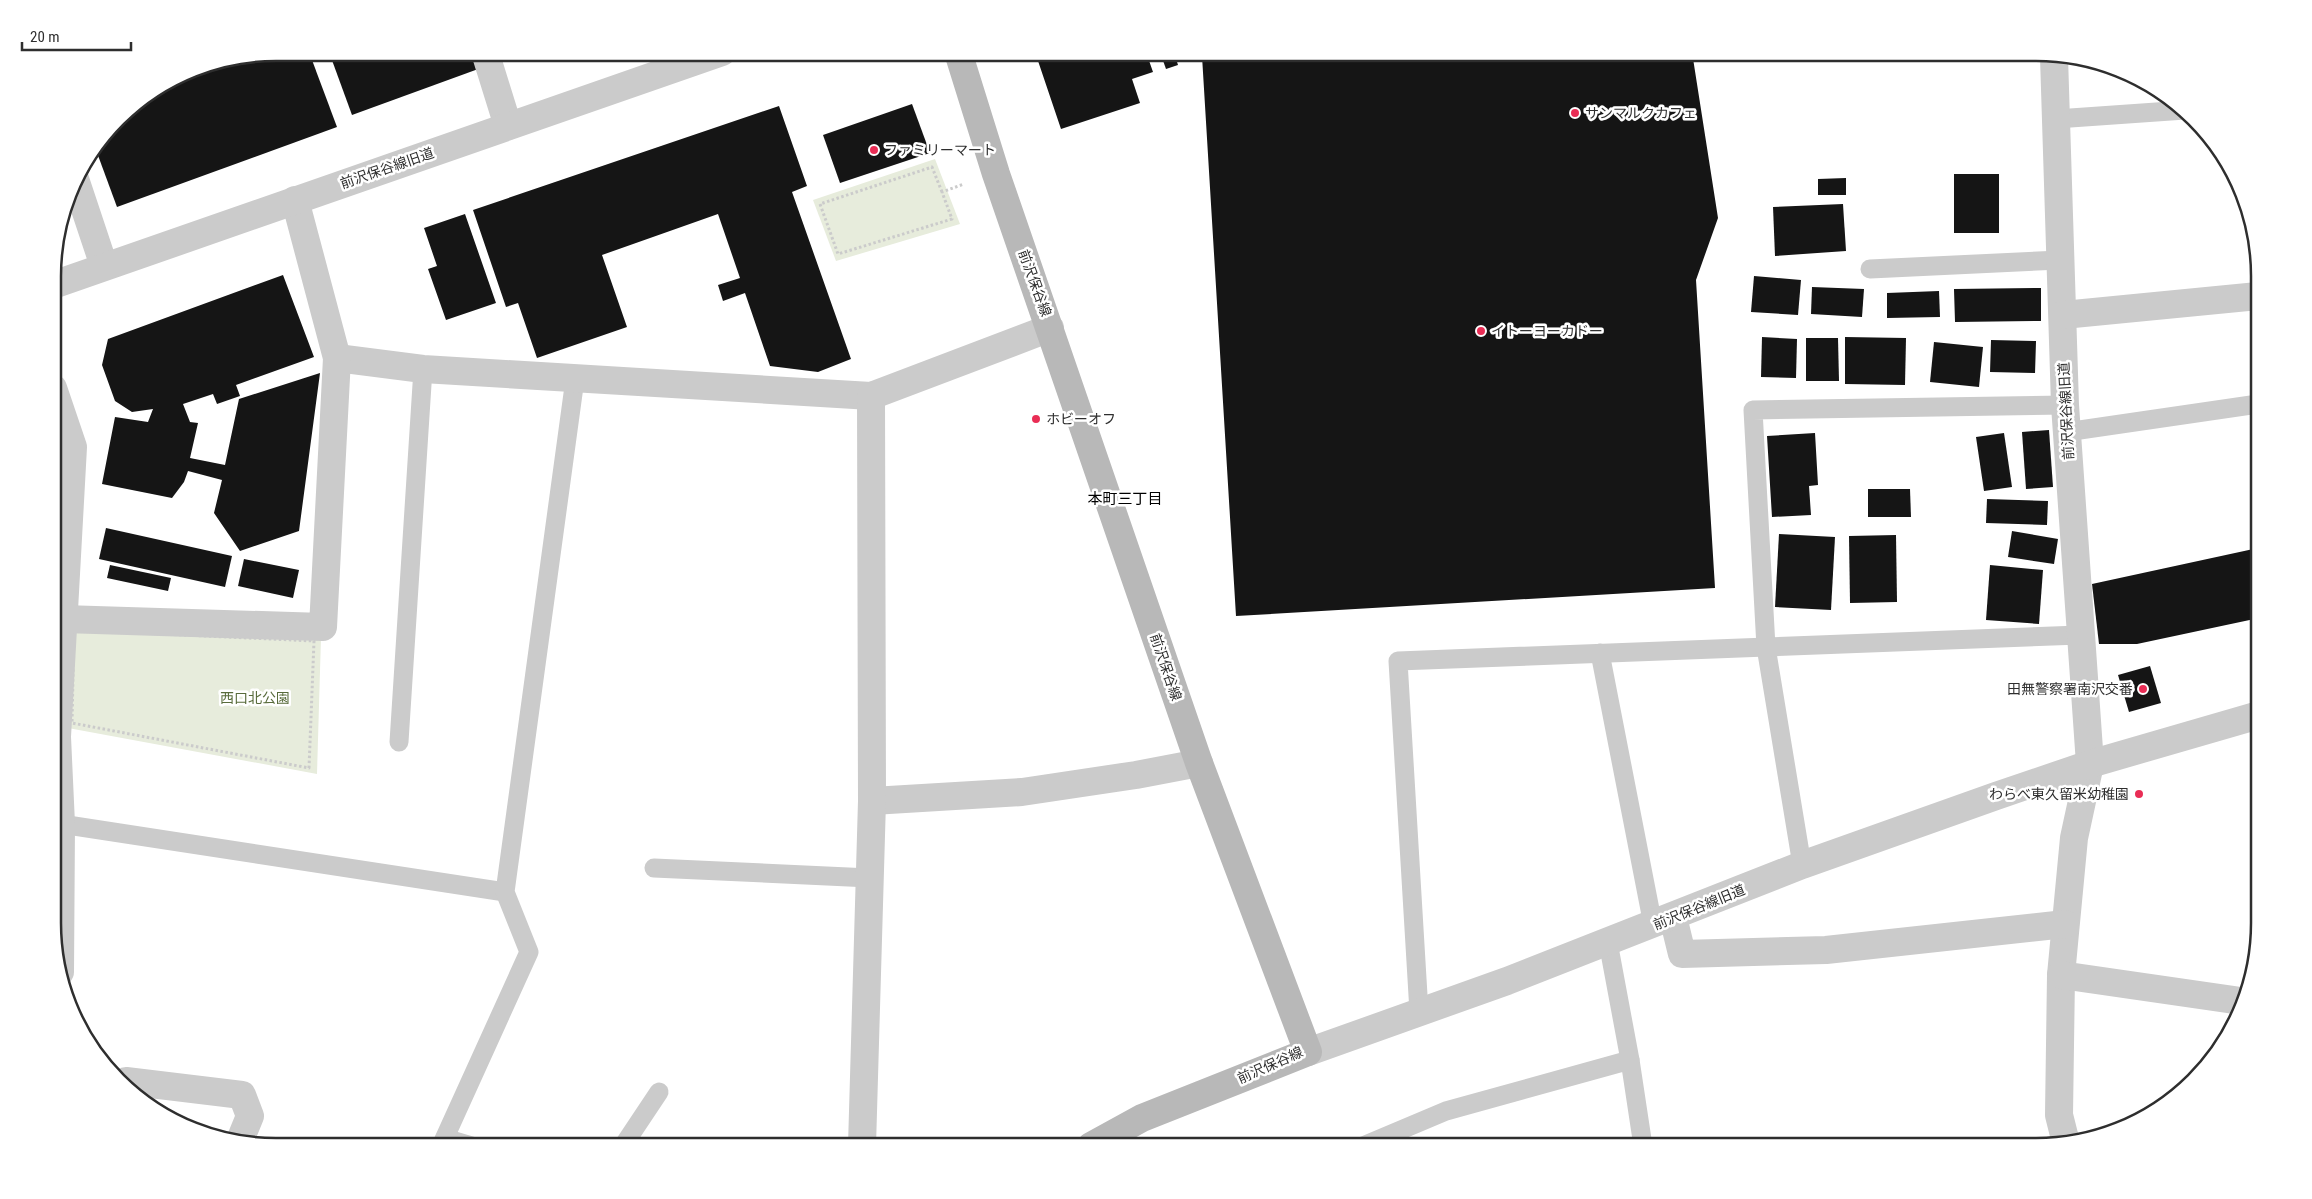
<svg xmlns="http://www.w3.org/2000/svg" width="2312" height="1199" font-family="'Roboto Condensed','Noto Sans JP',sans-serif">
<rect width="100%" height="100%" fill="#fff"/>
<g fill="#e7ecdc">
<polygon points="935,159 960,224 836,261 813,200"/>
<polygon points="69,619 321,637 317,774 68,728"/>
</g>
<g fill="#151515">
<polygon points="277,52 309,52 337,127 117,207 96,150 129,108 174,80 218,64"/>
<polygon points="329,52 476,52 481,68 352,115"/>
<polygon points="1035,52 1146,52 1153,72 1132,79 1140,103 1061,129"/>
<polygon points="1160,52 1174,52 1178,65 1166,69"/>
<polygon points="1277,52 1692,52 1718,218 1696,280 1715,588 1236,616 1202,56"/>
<polygon points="912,104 930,153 840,183 823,135"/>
<polygon points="779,106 807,186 792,192 851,359 818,372 770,366 745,293 723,301 718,285 740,278 718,214 602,255 627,327 537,358 518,303 506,307 473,210"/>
<rect x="1954" y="174" width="45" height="59"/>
<polygon points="1846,178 1846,195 1818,195 1818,179"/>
<polygon points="1843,204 1846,251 1775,256 1773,207"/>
<polygon points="465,214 496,303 446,320 428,269 437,266 424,228"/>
<polygon points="283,275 314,357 236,385 240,396 217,404 213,394 183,404 190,422 198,423 190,458 225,465 239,399 320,373 299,531 240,551 214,513 222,480 188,471 184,482 172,498 102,484 115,417 148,422 153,409 132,412 115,401 102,365 108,339"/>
<polygon points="1754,276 1801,280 1798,315 1751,312"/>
<polygon points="1812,287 1864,289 1862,317 1811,314"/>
<polygon points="2041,288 2041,321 1955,322 1954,289"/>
<polygon points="1939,291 1940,317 1887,318 1887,293"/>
<polygon points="1762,337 1797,339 1796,378 1761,377"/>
<polygon points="1845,337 1906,338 1905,385 1845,384"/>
<polygon points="1806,338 1838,338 1839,381 1806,381"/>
<polygon points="1991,340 2036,341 2035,373 1990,372"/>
<polygon points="1934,342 1983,347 1979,387 1930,382"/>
<polygon points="2049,430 2053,487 2026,489 2022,432"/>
<polygon points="1815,433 1818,485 1809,486 1811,515 1772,517 1767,436"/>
<polygon points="2004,433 2012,487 1984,491 1976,437"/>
<polygon points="1868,489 1910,489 1911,517 1868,517"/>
<polygon points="1987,499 2048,501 2047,525 1986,523"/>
<polygon points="106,528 232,556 225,587 99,559"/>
<polygon points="2012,531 2058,539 2054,564 2008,557"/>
<polygon points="1779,534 1835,537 1831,610 1775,607"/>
<polygon points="1896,535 1897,602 1850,603 1849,536"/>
<polygon points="2258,548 2259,618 2137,644 2099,644 2092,584"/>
<polygon points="244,559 299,570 293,598 238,586"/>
<polygon points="110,565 171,578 168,591 107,578"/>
<polygon points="1990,565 2043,570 2039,624 1986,620"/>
<polygon points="2150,666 2161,703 2129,712 2118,675"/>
</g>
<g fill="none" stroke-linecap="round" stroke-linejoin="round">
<g stroke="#cbcbcb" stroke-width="3" stroke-dasharray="2.5 2.5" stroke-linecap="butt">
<polyline points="942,192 932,167 820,204 838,254 952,219 942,192 964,184"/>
<polygon points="74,630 314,641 309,768 72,723"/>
</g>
<g stroke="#cbcbcb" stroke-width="19">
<polyline points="2056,119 2185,110"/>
<polyline points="1870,269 2060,260"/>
<polyline points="2066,432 2258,404"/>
<polyline points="1600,653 1653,925"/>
<polyline points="399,742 423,369"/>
<polyline points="61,824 505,892"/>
<polyline points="1802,865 1766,647 1753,410 2065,405"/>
<polyline points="654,868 870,878"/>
<polyline points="1608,942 1630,1060"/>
<polyline points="1419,1012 1398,661 2080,635"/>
<polyline points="445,1138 472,1146"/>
<polyline points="441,1146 529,952 505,892 575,379"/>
<polyline points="623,1146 659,1092"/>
<polyline points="1363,1146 1446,1111 1630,1060 1643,1146"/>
</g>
<g stroke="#cbcbcb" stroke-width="28">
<polyline points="485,52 508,126"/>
<polyline points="2054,57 2065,405 2090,764 2074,838 2061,975 2059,1115 2066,1143"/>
<polyline points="75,179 104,266"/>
<polyline points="2063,315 2258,296"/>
<polyline points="337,358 423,369 871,396 1050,328"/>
<polyline points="53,388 73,447 57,737 61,824 60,972"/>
<polyline points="63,619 323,627 337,358 295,200"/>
<polyline points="872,801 1022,792 1136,775 1199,763"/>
<polyline points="1673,917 1682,954 1826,950 2065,924"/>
<polyline points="2061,975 2241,1001"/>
<polyline points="126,1081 242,1095 250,1116 241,1138"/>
<polyline points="862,1146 872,801 871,396"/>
</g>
<g stroke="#cbcbcb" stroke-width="28">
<polyline points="53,285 722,52"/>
<polyline points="1308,1052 1507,981 1802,865 1996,796 2090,764 2259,715"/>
</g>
<polyline stroke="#b8b8b8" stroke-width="28" points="958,52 996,174 1199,763 1308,1052 1142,1118 1091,1146"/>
</g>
<g fill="#e92d55" stroke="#fff" stroke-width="2">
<circle cx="1575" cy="113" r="5"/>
<circle cx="874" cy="150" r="5"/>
<circle cx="1481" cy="331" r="5"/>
<circle cx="1036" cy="419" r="5"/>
<circle cx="2143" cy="689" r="5"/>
<circle cx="2139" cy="794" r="5"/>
</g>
<g text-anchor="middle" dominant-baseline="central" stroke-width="5" stroke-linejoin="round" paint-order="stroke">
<g font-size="14" fill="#2e2e2e" stroke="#fff" text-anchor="start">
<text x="1585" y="113">サンマルクカフェ</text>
<text x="884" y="150">ファミリーマート</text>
<text x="1491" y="331">イトーヨーカドー</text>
<text x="1046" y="419">ホビーオフ</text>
<text x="2133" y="689" text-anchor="end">田無警察署南沢交番</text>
<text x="2129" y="794" text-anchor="end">わらべ東久留米幼稚園</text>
</g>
<g font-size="14" fill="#2e2e2e" stroke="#fff">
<text transform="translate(387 168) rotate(-19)">前沢保谷線旧道</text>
<text transform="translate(1035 283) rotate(70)">前沢保谷線</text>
<text transform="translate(2066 411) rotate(-93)">前沢保谷線旧道</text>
<text transform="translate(1166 667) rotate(71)">前沢保谷線</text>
<text transform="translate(1699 907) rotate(-22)">前沢保谷線旧道</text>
<text transform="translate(1270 1065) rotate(-24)">前沢保谷線</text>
</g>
<g font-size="14" fill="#586b3b" stroke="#fff">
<text x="255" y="698">西口北公園</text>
</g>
<g font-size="15" fill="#000" stroke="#fff">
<text x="1125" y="499">本町三丁目</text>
</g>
</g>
<path d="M0 0H2312V1199H0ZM276 61H2036A215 215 0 0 1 2251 276V923A215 215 0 0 1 2036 1138H276A215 215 0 0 1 61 923V276A215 215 0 0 1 276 61Z" fill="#fff" fill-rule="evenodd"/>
<path fill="none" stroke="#2e2e2e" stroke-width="2.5" d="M276 61H2036A215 215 0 0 1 2251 276V923A215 215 0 0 1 2036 1138H276A215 215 0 0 1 61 923V276A215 215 0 0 1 276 61Z"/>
<path d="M22 42v8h109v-8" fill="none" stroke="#2e2e2e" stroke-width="2.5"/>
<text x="30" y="42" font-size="15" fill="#2e2e2e" stroke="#ffffff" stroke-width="4" paint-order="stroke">20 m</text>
</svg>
